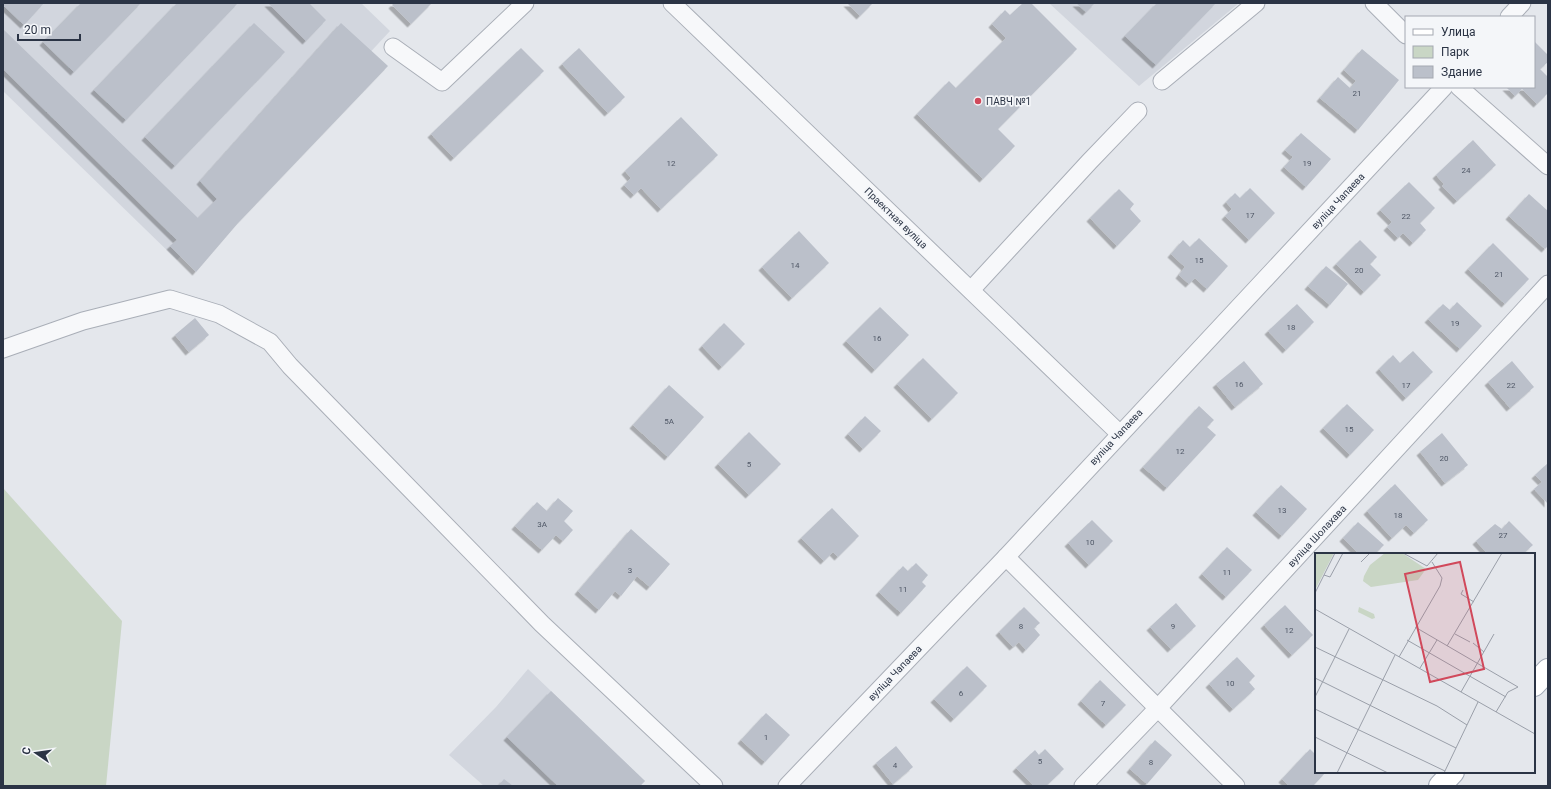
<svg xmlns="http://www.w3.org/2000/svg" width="1551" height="789" font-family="Roboto,sans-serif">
<defs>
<filter id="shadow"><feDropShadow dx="-3.5" dy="3.5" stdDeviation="0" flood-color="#0004"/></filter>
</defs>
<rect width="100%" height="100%" fill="#e4e7ec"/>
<g fill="#d2d6de">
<polygon points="3,3 361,3 390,31 177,260 3,91"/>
<polygon points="1049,3 1239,3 1139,86"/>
<polygon points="528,669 645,781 640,786 484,786 449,755 496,707"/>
</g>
<polygon fill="#c9d6c5" points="3,488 122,621 106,786 3,786"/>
<g fill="#bbc0ca" filter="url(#shadow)">
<polygon points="3,3 44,3 24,25 3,5"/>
<polygon points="81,3 141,3 74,72 43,42"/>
<polygon points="177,3 238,3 126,120 94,90"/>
<polygon points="268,3 309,3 326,20 306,41"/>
<polygon points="394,3 432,3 411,24 392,5"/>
<polygon points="847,3 873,3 860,16"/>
<polygon points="1023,3 1031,3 1077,49 998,129 1015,146 983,179 917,114 949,81 956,88 1006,38 992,24 1005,10 1010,15"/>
<polygon points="1076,3 1095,3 1086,12"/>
<polygon points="1157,3 1216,3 1156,65 1125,36"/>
<polygon points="254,23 285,52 175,166 145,137"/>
<polygon points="341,23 388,66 238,223 196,272 170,246 177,240 3,69 3,29 198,218 217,199 200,181"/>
<polygon points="1534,41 1548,55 1548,62 1540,69 1548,77 1548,93 1537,104 1522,89 1515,96 1506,87 1534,87"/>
<polygon points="521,48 544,71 454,158 431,134"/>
<polygon points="579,48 625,97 608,113 562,64"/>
<polygon points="1362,49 1399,80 1358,130 1320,98 1338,77 1350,88 1356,81 1344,70"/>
<polygon points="681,117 718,155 661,209 641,188 634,195 624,185 631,178 625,171"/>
<polygon points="1301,133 1331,159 1306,187 1284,167 1293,157 1285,150"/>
<polygon points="1473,140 1496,165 1457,201 1442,186 1444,184 1436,175"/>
<polygon points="1409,182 1435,208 1420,223 1426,230 1413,243 1403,233 1398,238 1387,227 1392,222 1380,210"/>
<polygon points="1250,188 1275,213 1249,240 1225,216 1232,209 1226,202 1235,193 1240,198"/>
<polygon points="1119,189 1134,204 1130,209 1141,221 1117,246 1090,218"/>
<polygon points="1529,194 1548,211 1548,246 1545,249 1509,216"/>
<polygon points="799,231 829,263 792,298 762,267"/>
<polygon points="1199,238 1228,266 1207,289 1195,278 1189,284 1179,275 1185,267 1171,254 1183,240 1190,247"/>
<polygon points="1360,240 1377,257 1370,264 1381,275 1364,292 1336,264"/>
<polygon points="1493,243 1529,279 1505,304 1468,269"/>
<polygon points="1326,266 1348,284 1330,305 1308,286"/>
<polygon points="1457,302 1482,326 1460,349 1428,319 1443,304 1450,310"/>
<polygon points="1297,304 1314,322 1286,350 1268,331"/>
<polygon points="880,307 909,335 875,370 846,341"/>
<polygon points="195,318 209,335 189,352 175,335"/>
<polygon points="724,323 745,344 722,367 702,346"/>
<polygon points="1413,351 1433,372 1406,398 1379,369 1393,355 1400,363"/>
<polygon points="923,358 958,393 932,419 897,384"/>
<polygon points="1244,361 1263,384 1235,407 1216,384"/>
<polygon points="1512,361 1534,387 1510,408 1488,382"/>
<polygon points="669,385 704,417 668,457 633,425"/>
<polygon points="1347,404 1374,430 1350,455 1323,428"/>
<polygon points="1199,406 1214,420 1207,427 1216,435 1167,488 1143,467"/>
<polygon points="865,416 881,431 863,449 848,434"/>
<polygon points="749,432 781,464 749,495 718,464"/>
<polygon points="1442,433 1468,465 1445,483 1420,452"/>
<polygon points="1548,463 1548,504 1534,489 1542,482 1535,475"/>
<polygon points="1395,484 1428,520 1414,533 1406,525 1392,538 1367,511"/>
<polygon points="1281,485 1307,509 1282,536 1256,512"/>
<polygon points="558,498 573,511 564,521 573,530 563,541 556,535 542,550 515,526 537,502 547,511"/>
<polygon points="832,508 859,536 838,557 833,552 824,561 801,538"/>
<polygon points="1092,520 1113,541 1089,565 1068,543"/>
<polygon points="1509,521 1533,545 1523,554 1488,554 1476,541 1495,524 1502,529"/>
<polygon points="1358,522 1384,545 1375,554 1359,554 1343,538"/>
<polygon points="631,529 670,564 650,587 637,576 621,596 615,591 599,610 578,591"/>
<polygon points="1227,547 1252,570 1226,597 1202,574"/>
<polygon points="916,563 928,575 922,582 926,586 901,613 879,592 903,566 908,571"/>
<polygon points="1176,603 1196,626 1171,649 1150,627"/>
<polygon points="1285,605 1313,635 1292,655 1264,625"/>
<polygon points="1024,607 1040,623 1034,628 1040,635 1026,650 1019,642 1013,647 999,632"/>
<polygon points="1237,657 1255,676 1249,682 1255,689 1233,709 1209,684"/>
<polygon points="967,666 987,686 954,719 934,699"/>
<polygon points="1100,680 1126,705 1106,725 1081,701"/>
<polygon points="551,691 645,781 640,786 558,786 507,737"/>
<polygon points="766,713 790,735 765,762 741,740"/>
<polygon points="1155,740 1172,755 1147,784 1130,769"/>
<polygon points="896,746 913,767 893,784 876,763"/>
<polygon points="1045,749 1064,769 1046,786 1034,786 1016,768 1035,750 1039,755"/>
<polygon points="1310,749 1316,755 1316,772 1326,772 1313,786 1289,786 1282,779"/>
<polygon points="504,779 513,786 498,786"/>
</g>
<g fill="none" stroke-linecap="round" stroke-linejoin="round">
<defs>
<g id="street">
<polyline points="672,3 1120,434"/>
<polyline points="1374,3 1406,35"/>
<polyline points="1509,17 1522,3"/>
<polyline points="393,47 442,82 525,3"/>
<polyline points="1162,81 1256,3"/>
<polyline points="1459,87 1548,166"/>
<polyline points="971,290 1089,162 1138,111"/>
<polyline points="3,349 83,321 170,299 219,314 270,342 290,366 542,624 714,786"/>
<polyline points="1006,557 1236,786"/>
<polyline points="787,786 1006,557 1444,87"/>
<polyline points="1083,786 1158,708 1548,284"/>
</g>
<g id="primary">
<polyline points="1534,685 1548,670"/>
<polyline points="1440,786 1453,772"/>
</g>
</defs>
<use href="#street" stroke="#a9aeb7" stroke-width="19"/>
<use href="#primary" stroke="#a3abb8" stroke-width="24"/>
<use href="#street" stroke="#f7f8fa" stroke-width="17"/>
<use href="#primary" stroke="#fff" stroke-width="22"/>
</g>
<circle fill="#d1495b" stroke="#f4f6f9" stroke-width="1.5" cx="978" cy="101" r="4"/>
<g text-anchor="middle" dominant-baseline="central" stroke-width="3.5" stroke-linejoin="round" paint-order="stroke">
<g font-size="8" fill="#4f5766">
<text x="1357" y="93">21</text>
<text x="671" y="163">12</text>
<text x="1307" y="163">19</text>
<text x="1466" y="170">24</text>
<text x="1250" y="215">17</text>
<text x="1406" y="216">22</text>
<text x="1199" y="260">15</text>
<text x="795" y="265">14</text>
<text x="1359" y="270">20</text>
<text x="1499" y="274">21</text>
<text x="1455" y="323">19</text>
<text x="1291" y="327">18</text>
<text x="877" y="338">16</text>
<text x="1239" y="384">16</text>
<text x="1406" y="385">17</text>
<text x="1511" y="385">22</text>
<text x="669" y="421">5А</text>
<text x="1349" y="429">15</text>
<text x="1180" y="451">12</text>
<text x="1444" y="458">20</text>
<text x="749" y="464">5</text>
<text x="1282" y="510">13</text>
<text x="1398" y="515">18</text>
<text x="542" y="524">3А</text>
<text x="1503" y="535">27</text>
<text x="1090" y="542">10</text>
<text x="630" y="570">3</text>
<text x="1227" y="572">11</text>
<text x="903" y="589">11</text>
<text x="1021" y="626">8</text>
<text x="1173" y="626">9</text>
<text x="1289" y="630">12</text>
<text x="1230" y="683">10</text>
<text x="961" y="693">6</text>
<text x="1103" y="703">7</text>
<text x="766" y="737">1</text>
<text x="1040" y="761">5</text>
<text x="1151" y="762">8</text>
<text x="895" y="765">4</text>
</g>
<g font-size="10" fill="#2b3445" stroke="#f4f6f9" text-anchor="start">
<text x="986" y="101">ПАВЧ №1</text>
</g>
<g font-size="10" fill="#2b3445" stroke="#f4f6f9">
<text transform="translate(1338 201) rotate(-47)">вуліца Чапаева</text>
<text transform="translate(896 218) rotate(44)">Праектная вуліца</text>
<text transform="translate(1116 437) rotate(-47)">вуліца Чапаева</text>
<text transform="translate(1317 536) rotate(-47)">вуліца Шолахава</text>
<text transform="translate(895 673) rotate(-46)">вуліца Чапаева</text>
</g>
</g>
<g transform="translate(1315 553)">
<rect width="220" height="220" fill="#e4e7ec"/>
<path d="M0,0H19L0,37ZM70,0H87L111,16L103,27L56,34L48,28L49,23L55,12ZM44,54L59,61L60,65L57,66L43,59Z" fill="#c9d6c5"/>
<path fill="none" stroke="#9a9fa9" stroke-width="1" d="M88,0L112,13L123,0M46,9L55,0M9,22L15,24L28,0M148,37L146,41L159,49M0,40L20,0M0,56L220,181M100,74L203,134M140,81L155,89M92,87L191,144M158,90L169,99M132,93L187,0M0,94L122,153L152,172M84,104L125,33L127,25L117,9M105,115L122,87M0,125L141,195M146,139L179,81M0,144L34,76M0,156L130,218M181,159L193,139L203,134M0,184L73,220M22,220L80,102M129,220L163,149"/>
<path fill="#d1495b" fill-opacity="0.15" stroke="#d1495b" stroke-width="2" d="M145,9L169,116L115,129L90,21Z"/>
<rect width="220" height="220" fill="none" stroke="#2b3445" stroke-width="2"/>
</g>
<rect width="1551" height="789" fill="none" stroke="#2b3445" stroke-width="8"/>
<rect x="1405" y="16" width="130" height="72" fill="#f4f6f9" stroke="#a4a8b1"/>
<rect x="1413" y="29" width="20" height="6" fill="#ffffff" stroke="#a4a8b1"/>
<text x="1441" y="36" font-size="12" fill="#2b3445">Улица</text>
<rect x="1413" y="46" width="20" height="12" fill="#c9d6c5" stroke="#a4a8b1"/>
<text x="1441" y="56" font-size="12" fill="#2b3445">Парк</text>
<rect x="1413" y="66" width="20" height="12" fill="#bbc0ca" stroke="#a4a8b1"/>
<text x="1441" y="76" font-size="12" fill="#2b3445">Здание</text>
<g transform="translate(36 753) rotate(283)" stroke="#f4f6f9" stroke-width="3" paint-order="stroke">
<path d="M0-3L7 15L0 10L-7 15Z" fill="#2b3445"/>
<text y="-6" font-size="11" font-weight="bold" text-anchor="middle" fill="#2b3445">С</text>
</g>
<path d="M18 34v6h62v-6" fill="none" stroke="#2b3445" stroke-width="2"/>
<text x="24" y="34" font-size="12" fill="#2b3445" stroke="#f4f6f9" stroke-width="3" paint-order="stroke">20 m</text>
</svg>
